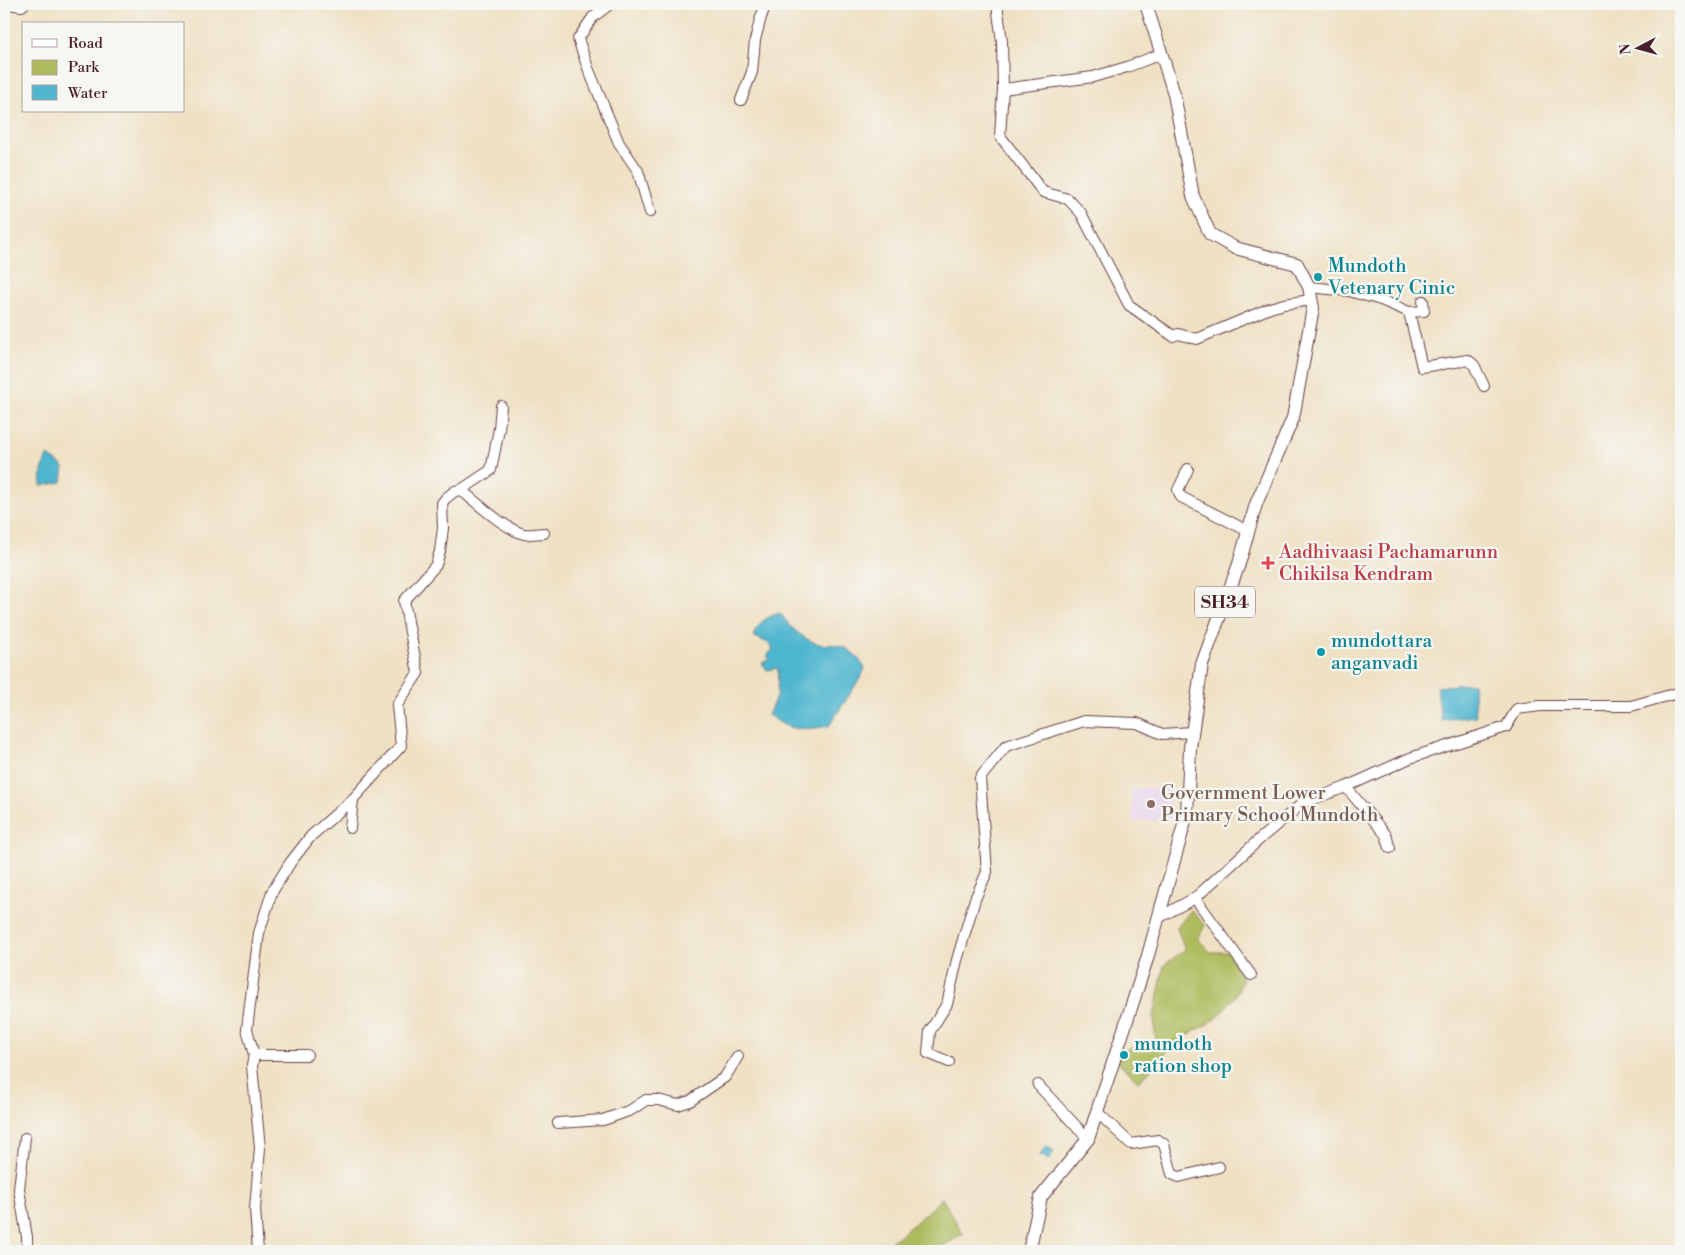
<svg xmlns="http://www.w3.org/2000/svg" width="1685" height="1255" font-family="'Libre Bodoni',serif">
<rect width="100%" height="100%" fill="#f6f6f2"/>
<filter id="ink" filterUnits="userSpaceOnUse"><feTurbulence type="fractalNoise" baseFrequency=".02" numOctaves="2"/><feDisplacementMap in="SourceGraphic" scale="10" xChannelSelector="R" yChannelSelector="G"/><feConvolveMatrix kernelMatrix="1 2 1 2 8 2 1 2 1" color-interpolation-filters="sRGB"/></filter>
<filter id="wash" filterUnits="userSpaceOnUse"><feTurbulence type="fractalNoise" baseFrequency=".0096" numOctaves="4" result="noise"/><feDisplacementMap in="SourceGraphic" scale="20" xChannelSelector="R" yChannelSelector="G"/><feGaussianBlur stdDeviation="1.12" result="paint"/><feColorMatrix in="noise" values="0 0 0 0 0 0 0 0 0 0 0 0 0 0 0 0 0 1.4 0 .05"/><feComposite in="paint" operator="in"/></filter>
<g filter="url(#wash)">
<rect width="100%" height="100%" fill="#efe1c4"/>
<polygon fill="#e8d2ee" points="1169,787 1170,820 1133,821 1131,789"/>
<g fill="#aebb5d" stroke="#7c6d44">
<polygon points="1191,910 1205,925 1198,939 1210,952 1228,952 1243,980 1236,995 1216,1019 1177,1041 1139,1082 1113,1057 1129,1048 1156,1046 1154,1016 1164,965 1185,950 1177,928"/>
<polygon points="942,1198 963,1234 934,1251 884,1251 883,1248 914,1224"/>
</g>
<g fill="#50b6cf" stroke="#4d6a7d">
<polygon points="47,455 64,467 62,482 41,486 42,471"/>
<path d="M780,613C790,627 802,639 819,644C824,645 830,644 835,645C850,647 857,656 865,668L861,677L829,726C821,728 797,730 789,727C782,725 775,719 768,715L777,695L778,668L767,670L762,663L770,659L767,656L773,649L768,643L753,636C760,621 764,618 780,613Z"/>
<polygon points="1473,683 1476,716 1441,720 1437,687"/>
<polygon points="1046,1146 1054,1151 1049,1160 1040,1155"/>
</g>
</g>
<g filter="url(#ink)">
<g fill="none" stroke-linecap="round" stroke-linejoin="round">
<defs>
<g id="minor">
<polyline points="7,4 22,6 24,4"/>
<polyline points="610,4 593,17 578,39 588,68 619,143 638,171 650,212"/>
<polyline points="997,4 1002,42 1003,89 1000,136 1043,192 1068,199 1081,213 1129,305 1173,336 1178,334 1197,339 1270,308 1284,304 1311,300"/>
<polyline points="1003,89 1093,77 1127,67 1161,54"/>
<polyline points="741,100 752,72 755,40 761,17 766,4"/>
<polyline points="1309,287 1349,291 1381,300 1409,312 1422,367 1468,360 1474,365 1484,386"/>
<polyline points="1409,312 1424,311 1423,301"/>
<polyline points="1188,469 1178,490 1181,497 1248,531"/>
<polyline points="461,490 491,470 499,429 501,406"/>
<polyline points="1346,787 1386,835 1390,848"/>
<polyline points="350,828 353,799"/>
<polyline points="1195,898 1251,975"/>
<polyline points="1158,918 1195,898 1262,837 1303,803 1346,787 1410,758 1506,727 1517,709 1540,706 1631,706 1681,692"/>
<polyline points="254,1055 307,1055"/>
<polyline points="949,1062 928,1053 930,1031 947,1004 957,960 975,899 987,872 980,778 1006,746 1084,721 1137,723 1162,734 1192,732"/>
<polyline points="1038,1085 1088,1139"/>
<polyline points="1097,1112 1131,1144 1158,1140 1164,1144 1172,1174 1179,1177 1219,1167"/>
<polyline points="558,1123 603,1120 631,1110 646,1100 658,1100 678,1105 690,1101 725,1077 738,1056"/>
<polyline points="25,1138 19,1189 27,1237 27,1251"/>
<path d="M258,1251L255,1209L260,1148L252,1066L254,1055L247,1029L259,933L272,892L290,863L311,836L353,799L401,746L397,705L418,673L404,601L436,565L440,551L443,528L442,503L446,498L455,491L461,490C477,503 505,529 524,534C530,535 538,533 544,533"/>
</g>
<polyline id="major" points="1029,1251 1041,1197 1088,1139 1147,959 1187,814 1190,748 1202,664 1239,564 1256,504 1293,418 1313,308 1309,287 1297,264 1235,248 1210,234 1193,196 1174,94 1146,4"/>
</defs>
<use href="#minor" stroke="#633c42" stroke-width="12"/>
<use href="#major" stroke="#633c42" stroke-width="14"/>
<use href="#minor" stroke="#fff" stroke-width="10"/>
<use href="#major" stroke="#fff" stroke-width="12"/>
</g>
</g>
<g fill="#0f9aa8" stroke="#f6f6f2" stroke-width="2">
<circle cx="1318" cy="277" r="5"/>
<circle cx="1321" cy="652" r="5"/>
<circle cx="1124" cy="1055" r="5"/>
</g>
<path fill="#e0444e" stroke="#f6f6f2" stroke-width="2" d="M1265.5 555.5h5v5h5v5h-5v5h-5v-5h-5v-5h5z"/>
<circle fill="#8d6e63" stroke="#f6f6f2" stroke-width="2" cx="1151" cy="804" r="5"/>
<g text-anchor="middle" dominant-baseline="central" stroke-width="4.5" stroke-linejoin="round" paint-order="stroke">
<rect fill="#f6f6f2" stroke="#7e6067" stroke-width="1" x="1195" y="586.5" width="60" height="31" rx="4"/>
<g font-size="18" font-weight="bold" fill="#4a1f2b">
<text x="1225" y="602">SH34</text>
</g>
<g font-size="19" fill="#0d838f" stroke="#f6f6f2" text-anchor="start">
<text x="1328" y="266">Mundoth<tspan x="1328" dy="22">Vetenary Cinic</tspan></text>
<text x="1331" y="641">mundottara<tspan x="1331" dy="22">anganvadi</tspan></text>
<text x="1134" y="1044">mundoth<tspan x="1134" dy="22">ration shop</tspan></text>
</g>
<g font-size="19" fill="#be3a42" stroke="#f6f6f2" text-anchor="start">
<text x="1279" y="552">Aadhivaasi Pachamarunn<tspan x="1279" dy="22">Chikilsa Kendram</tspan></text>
</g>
<g font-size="19" fill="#785e54" stroke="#f6f6f2" text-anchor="start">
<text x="1161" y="793">Government Lower<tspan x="1161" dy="22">Primary School Mundoth</tspan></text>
</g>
</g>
<rect width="1685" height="1255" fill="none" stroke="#f6f6f2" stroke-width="20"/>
<rect x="22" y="22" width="162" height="90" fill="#f6f6f2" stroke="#b1a0a2"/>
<rect x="32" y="39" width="25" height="8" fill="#ffffff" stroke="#b1a0a2"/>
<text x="68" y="48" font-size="15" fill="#4a1f2b">Road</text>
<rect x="32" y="60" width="25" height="15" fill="#aebb5d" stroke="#b1a0a2"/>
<text x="68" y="72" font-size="15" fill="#4a1f2b">Park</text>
<rect x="32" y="85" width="25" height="15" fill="#50b6cf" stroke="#b1a0a2"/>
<text x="68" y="98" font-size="15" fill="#4a1f2b">Water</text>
<g transform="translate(1638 48) rotate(264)" stroke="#f6f6f2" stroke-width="4" paint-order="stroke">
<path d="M0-4L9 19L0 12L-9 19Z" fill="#4a1f2b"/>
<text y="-8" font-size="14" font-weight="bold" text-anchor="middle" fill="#4a1f2b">N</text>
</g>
</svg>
